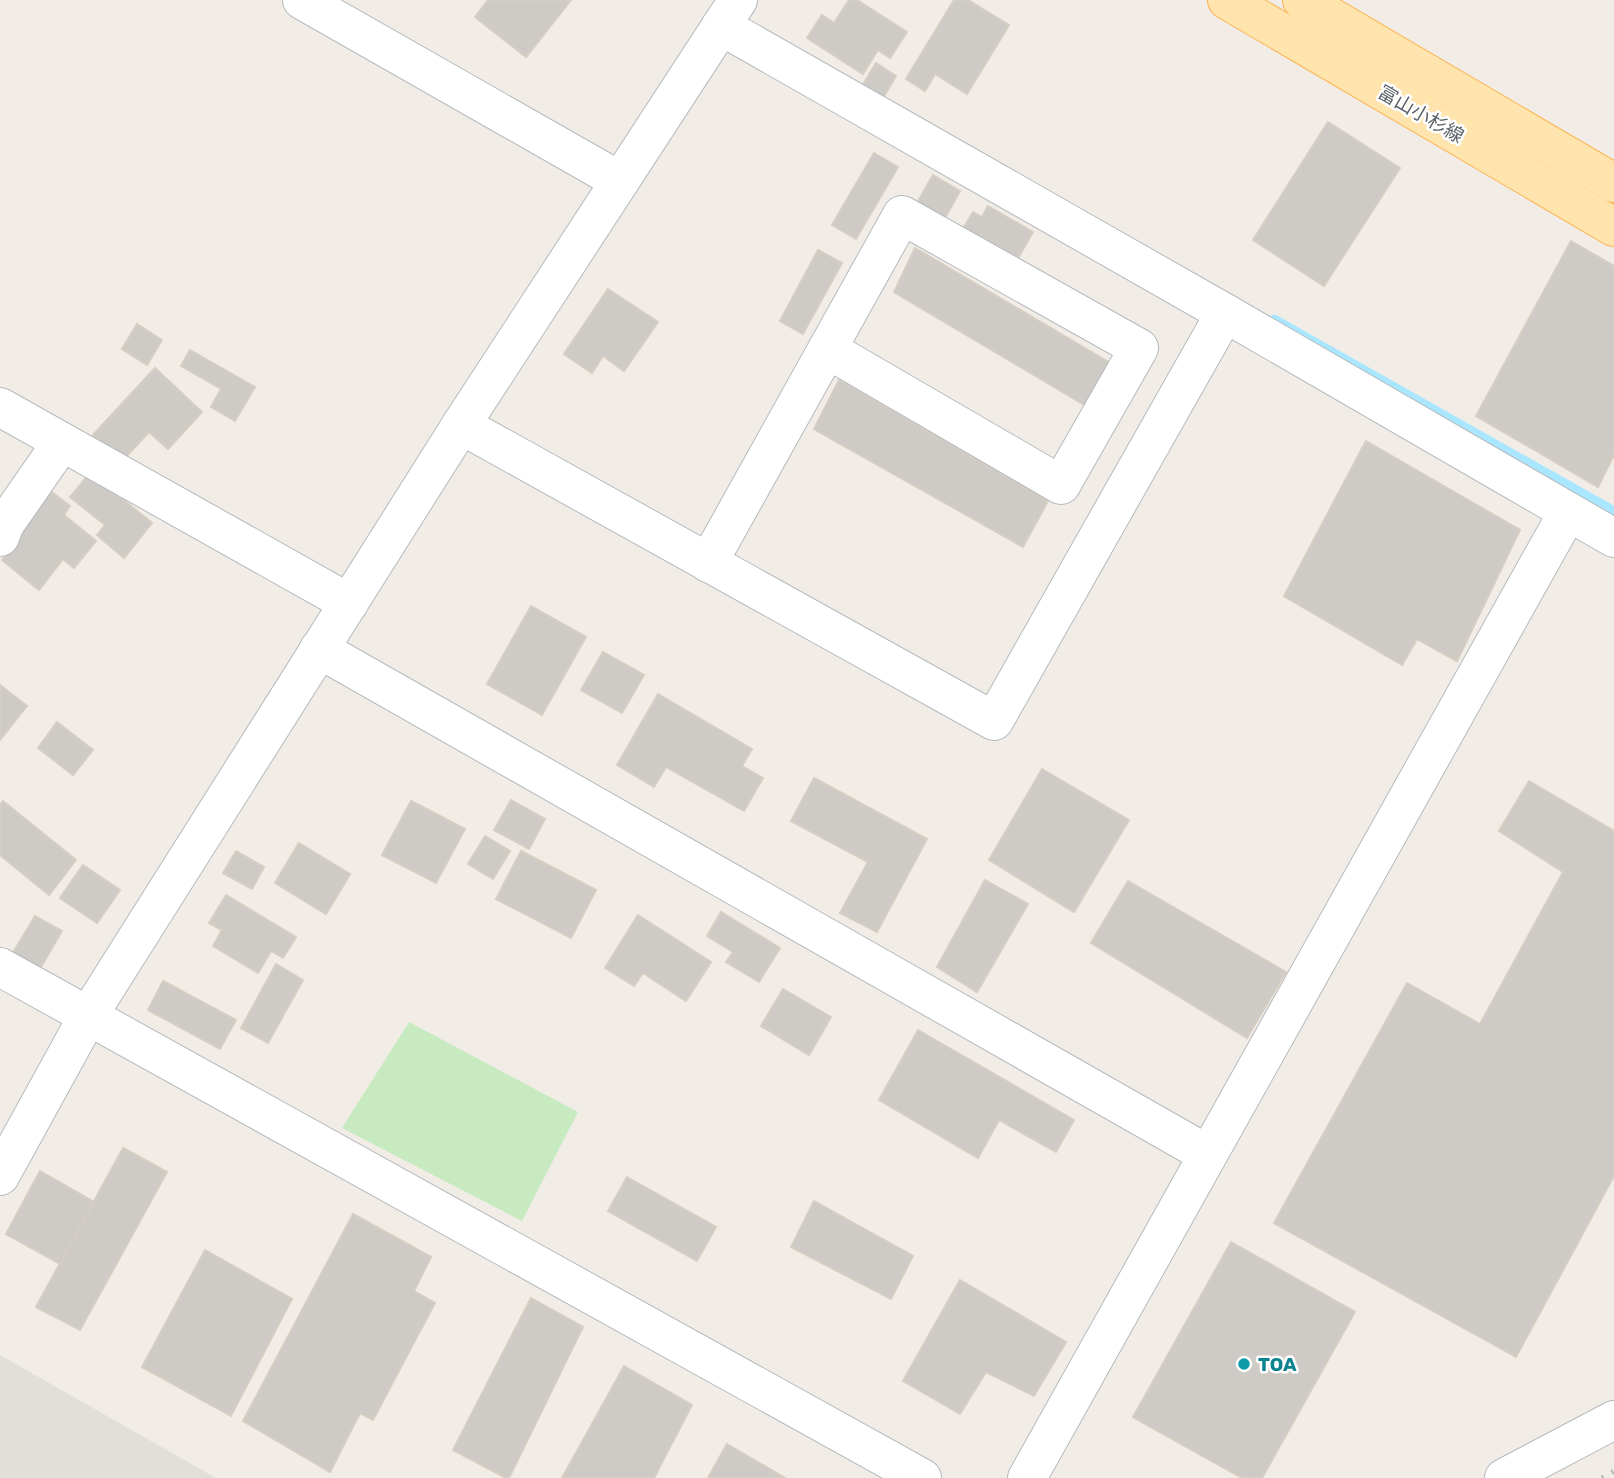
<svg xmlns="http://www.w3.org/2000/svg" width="1614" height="1478" font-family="Rubik,'Noto Sans JP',sans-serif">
<rect width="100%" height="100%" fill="#f1ede6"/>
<polygon fill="#e2dfda" points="0,1355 216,1478 0,1478"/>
<polygon fill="#c7eac0" points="409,1022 578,1112 522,1221 342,1128"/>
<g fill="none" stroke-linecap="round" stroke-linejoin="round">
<polyline stroke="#a8e7ff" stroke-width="9" points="1274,319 1614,511"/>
</g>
<g fill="#cecac5" stroke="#d6cdc3" stroke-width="2">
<polygon points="488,0 571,0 526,57 475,17"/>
<polygon points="849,0 857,0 907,32 890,58 878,50 863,74 807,38 822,15 834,23"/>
<polygon points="954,0 968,0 1009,25 967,94 935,74 925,91 906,79"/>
<polygon points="876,63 896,76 881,101 861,88"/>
<polygon points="1328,122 1400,168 1324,286 1253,240"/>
<polygon points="874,153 898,167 856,239 832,225"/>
<polygon points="933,175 960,191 945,218 917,203"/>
<polygon points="988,206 1033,232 1018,258 964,227 973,212 982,217"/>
<polygon points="1571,241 1614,266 1614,455 1598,487 1476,416"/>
<polygon points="915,248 1117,367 1091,409 894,292"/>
<polygon points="818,250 842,263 803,334 780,321"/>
<polygon points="608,289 658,322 624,371 603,356 592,373 564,354"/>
<polygon points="137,324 162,340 147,365 122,349"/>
<polygon points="190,350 255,387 235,421 211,407 221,389 181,366"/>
<polygon points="155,368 202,412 168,449 149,432 122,461 93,435"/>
<polygon points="839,380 1048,501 1023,547 814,429"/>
<polygon points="1366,441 1520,530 1457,661 1417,639 1402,665 1284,596"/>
<polygon points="90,473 152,523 124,558 97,535 105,525 70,497"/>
<polygon points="48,489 70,506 64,515 96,541 74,568 63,559 39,590 2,560 17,541"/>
<polygon points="531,606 586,637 542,715 487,684"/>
<polygon points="603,652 644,675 622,713 581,690"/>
<polygon points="0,685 27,706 0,740"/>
<polygon points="658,694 752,749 742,766 763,778 744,811 666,767 654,787 617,765"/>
<polygon points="57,722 93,750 73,775 38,748"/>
<polygon points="1042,769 1129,820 1074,912 989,860"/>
<polygon points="814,778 927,839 877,932 840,913 868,862 791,821"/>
<polygon points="1529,781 1614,831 1614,1176 1516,1357 1274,1223 1407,983 1480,1024 1563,872 1499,831"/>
<polygon points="511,800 545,819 529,849 494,830"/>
<polygon points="3,801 76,860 49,895 0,855 0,805"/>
<polygon points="411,801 465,829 436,883 382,855"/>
<polygon points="485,836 510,851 493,879 468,864"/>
<polygon points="299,843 350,874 326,914 275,883"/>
<polygon points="236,851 264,867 252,889 223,873"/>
<polygon points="521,851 596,890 571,938 496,899"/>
<polygon points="83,865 120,890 97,923 60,898"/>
<polygon points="985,880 1028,904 977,992 937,967"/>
<polygon points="1128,881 1286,972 1247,1038 1091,943"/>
<polygon points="226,895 296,937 283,958 271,951 258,973 213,946 222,930 209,923"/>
<polygon points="721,912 780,948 759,982 726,962 733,952 707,936"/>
<polygon points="638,915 711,962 686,1001 643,973 634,986 605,968"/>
<polygon points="35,916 62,931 37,974 10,958"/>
<polygon points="276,964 303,980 268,1043 241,1028"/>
<polygon points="163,981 236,1020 220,1049 148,1010"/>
<polygon points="783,989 831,1017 809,1055 761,1026"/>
<polygon points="918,1030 1074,1120 1056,1152 999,1120 978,1158 879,1100"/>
<polygon points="123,1148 167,1172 80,1330 36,1307"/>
<polygon points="40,1171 94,1202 60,1264 6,1234"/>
<polygon points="627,1177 716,1227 697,1261 608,1211"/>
<polygon points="814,1201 913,1256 891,1299 791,1247"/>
<polygon points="353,1214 431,1257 414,1291 435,1303 373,1420 360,1413 330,1472 243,1421"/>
<polygon points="1231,1242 1355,1312 1262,1478 1242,1478 1133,1417"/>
<polygon points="205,1250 292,1299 231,1416 142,1367"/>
<polygon points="960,1280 1066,1342 1034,1396 986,1372 960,1414 903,1381"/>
<polygon points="531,1298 583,1327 509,1478 506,1478 453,1450"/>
<polygon points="624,1366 692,1405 654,1478 562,1478"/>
<polygon points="727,1444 785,1478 708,1478"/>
</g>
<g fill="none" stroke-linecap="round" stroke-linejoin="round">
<defs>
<g id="minor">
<polyline points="302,0 620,181"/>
<polyline points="721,26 1225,313 1614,538"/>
<polyline points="0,407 349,603"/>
<polyline points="461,425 994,721 1225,313"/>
<polyline points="0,537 5,524 62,442"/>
<polyline points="708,563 902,215 1139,348 1061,485 827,349"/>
<polyline points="319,649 1207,1154"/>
<polyline points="0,967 922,1478"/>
<polyline points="0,1176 88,1016 461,425 738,0"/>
<polyline points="1027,1478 1568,512"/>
<polyline points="1504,1478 1614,1420"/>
</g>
<g id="major">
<polyline points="1227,0 1614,227"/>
<polyline points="1302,0 1614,183"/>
</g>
</defs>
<use href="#minor" stroke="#b6babe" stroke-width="40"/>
<use href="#major" stroke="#feb251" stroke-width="40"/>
<use href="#minor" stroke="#fff" stroke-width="38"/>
<use href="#major" stroke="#ffe4ad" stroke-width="38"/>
<polyline stroke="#b5b6b7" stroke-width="5" stroke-dasharray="2 9" stroke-linecap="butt" points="1602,1478 1614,1471"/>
</g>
<circle fill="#0f9aa8" stroke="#fff" stroke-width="2.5" cx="1244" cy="1364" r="7"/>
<g text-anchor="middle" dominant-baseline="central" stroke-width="5" stroke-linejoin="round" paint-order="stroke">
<g font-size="19" fill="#5d6368" stroke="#fff">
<text transform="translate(1421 114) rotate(30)">富山小杉線</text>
</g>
<g font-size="19" font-weight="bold" fill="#0d838f" stroke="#fff" text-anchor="start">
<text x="1258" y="1364">TOA</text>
</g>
</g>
</svg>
